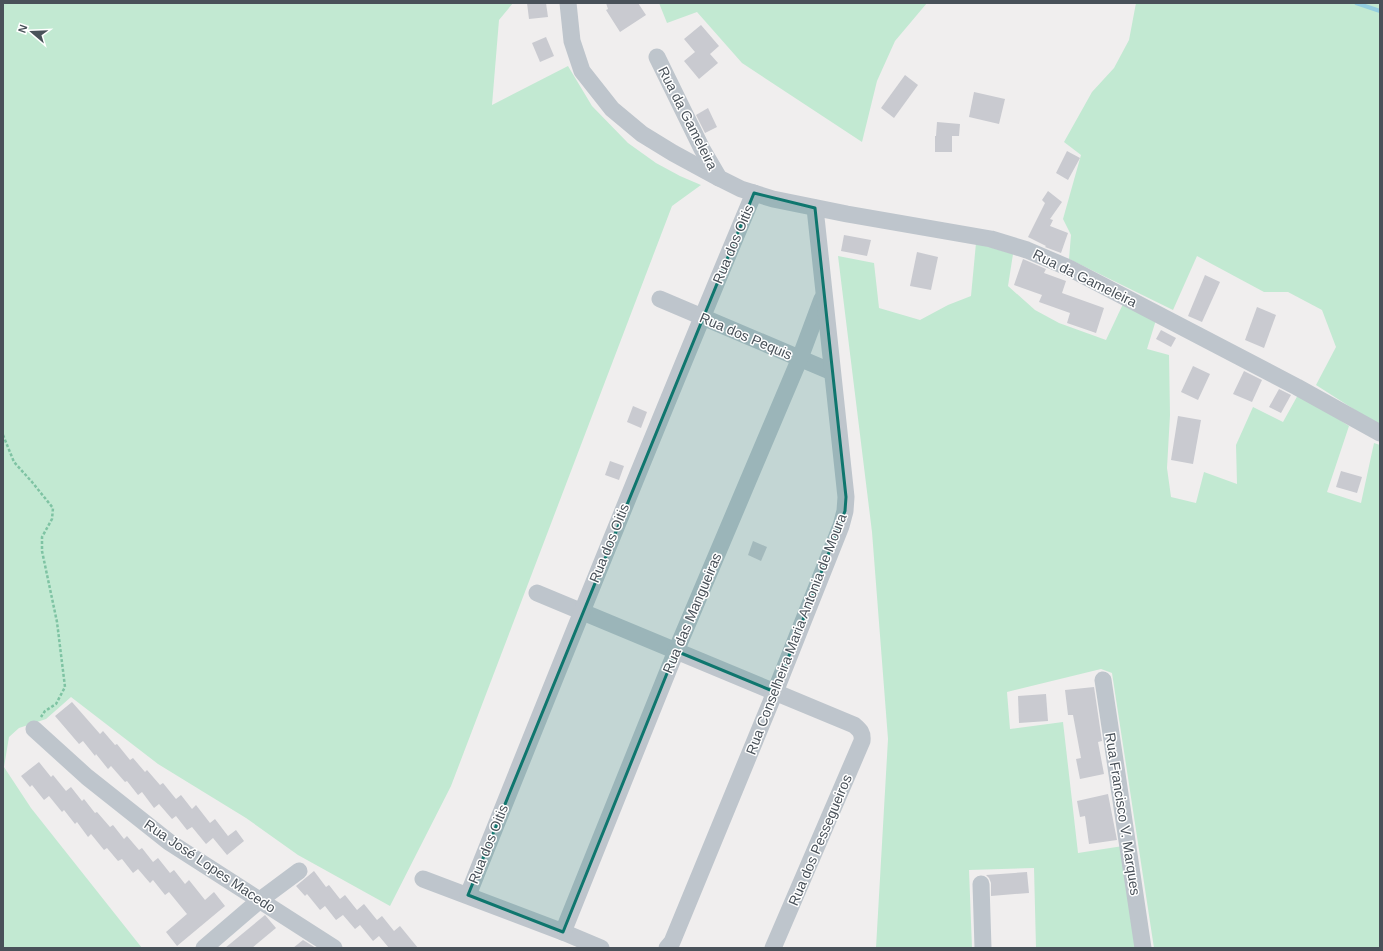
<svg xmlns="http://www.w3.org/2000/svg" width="1383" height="951" font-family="Helvetica,sans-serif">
<rect width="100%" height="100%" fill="#f0eeee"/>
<g fill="#c2e9d2">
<polygon points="3,3 513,3 499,20 492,105 568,66 592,106 628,143 656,163 680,176 701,185 672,206 451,786 390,906 298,855 246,818 158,764 71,697 46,719 19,728 9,737 4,767 31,808 142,948 3,948"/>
<polygon points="659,3 927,3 895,41 877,81 862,142 742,63 697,12 667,23"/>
<polygon points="1136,3 1380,3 1380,426 1316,385 1336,347 1322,310 1288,292 1264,292 1197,256 1173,310 1069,259 1071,235 1063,219 1081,155 1064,142 1092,92 1114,68 1129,40"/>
<polygon points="976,243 1013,254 1008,286 1035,310 1059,323 1106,340 1123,304 1156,320 1147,349 1169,355 1170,415 1167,468 1171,497 1196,503 1204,472 1237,484 1236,445 1253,407 1283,422 1299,393 1349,426 1327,492 1361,503 1374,443 1380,445 1380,948 1154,948 1112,673 1101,669 1007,692 1010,729 1063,722 1078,853 1123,846 1139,948 1036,948 1034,868 969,870 972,948 876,948 888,739 872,532 838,256 874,263 879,308 920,320 948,305 971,296"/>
</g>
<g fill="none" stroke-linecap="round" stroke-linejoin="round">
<polyline stroke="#94cee1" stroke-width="4" points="1356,3 1380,11"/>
</g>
<g fill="#c9cad0">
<polygon points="527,3 546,3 548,17 529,19"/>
<polygon points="606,3 638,3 646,15 620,32 606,10 608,9"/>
<polygon points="701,25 719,46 710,54 718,63 699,79 684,61 695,52 684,39"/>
<polygon points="546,37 554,56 540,62 532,43"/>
<polygon points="905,75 918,85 894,118 881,108"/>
<polygon points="974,92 1005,99 999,124 969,117"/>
<polygon points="708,108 717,127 705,133 696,115"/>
<polygon points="937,122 960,124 959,136 952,136 952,152 935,152 935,136 936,136"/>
<polygon points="1067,151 1080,158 1068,180 1056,173"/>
<polygon points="1048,191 1062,202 1050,219 1053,220 1050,226 1068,233 1061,253 1045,247 1046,246 1028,237 1045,203 1042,200"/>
<polygon points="844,235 871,240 867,256 841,251"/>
<polygon points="917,252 938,257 931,290 910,286"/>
<polygon points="1023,259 1046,269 1044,273 1066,281 1062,293 1104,308 1096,333 1067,323 1070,313 1039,302 1042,295 1014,285"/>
<polygon points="1205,275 1220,282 1202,322 1188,316"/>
<polygon points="1257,307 1276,315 1264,348 1245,340"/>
<polygon points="1161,330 1176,338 1171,347 1156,339"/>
<polygon points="1193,366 1210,374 1198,400 1181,392"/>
<polygon points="1244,371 1262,380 1252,402 1233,394"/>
<polygon points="1279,389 1291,395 1281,413 1269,407"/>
<polygon points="633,406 647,412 641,428 627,422"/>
<polygon points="1178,416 1201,420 1193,464 1171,460"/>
<polygon points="610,461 624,466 619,480 605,475"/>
<polygon points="1341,471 1362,477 1357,493 1336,487"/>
<polygon points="753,541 767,547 761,561 748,555"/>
<polygon points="1094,687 1102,741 1098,742 1104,774 1080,779 1076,759 1081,758 1073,715 1068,715 1065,690"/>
<polygon points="1046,694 1048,721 1019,723 1018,696"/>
<polygon points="72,702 100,734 103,731 115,745 117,744 130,760 133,758 145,772 147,770 160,785 163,783 176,799 181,795 192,809 196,805 210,823 215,819 228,836 236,830 244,841 227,855 213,838 206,844 192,827 187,830 176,816 172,819 159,804 154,808 142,792 138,795 127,781 125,782 111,766 108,769 96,754 95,756 83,741 79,744 55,716"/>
<polygon points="39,762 51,777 53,775 66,791 71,787 82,801 84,799 95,813 97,812 110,827 113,825 124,839 127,836 139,850 142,848 153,862 158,858 170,873 174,870 185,884 189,880 205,900 214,892 225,906 177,946 166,932 187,914 169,892 165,895 153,880 150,883 138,869 133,873 122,859 118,861 107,848 104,850 91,834 88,837 77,822 75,824 64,810 62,812 49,796 44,800 32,785 30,787 21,776"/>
<polygon points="1108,794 1117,840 1089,844 1085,816 1080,817 1077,801"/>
<polygon points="314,871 326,887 329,885 340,899 345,895 357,910 364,904 377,920 382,916 394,931 400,926 418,948 389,948 379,936 373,941 360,925 355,929 343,915 336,920 325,906 320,910 307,894 305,896 296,886"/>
<polygon points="1027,872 1029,893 991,896 991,883 989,878 986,875"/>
<polygon points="265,915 276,928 252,948 225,948"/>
<polygon points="303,940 316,948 293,948"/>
</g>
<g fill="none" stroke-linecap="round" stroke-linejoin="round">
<polyline stroke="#7ec3a3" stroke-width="2.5" stroke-dasharray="3 2" stroke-linecap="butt" points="3,435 14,462 32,482 53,508 52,519 42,537 42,551 57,622 65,687 56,704 45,711 41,717"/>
<g stroke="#bec5cc" stroke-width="17">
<polyline points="568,3 572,41 582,71 612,109 642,134 673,153 719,178"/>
<polyline points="657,57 702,149 719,178 741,189 773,199 847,214 991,239 1027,250 1069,268 1297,387 1380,433"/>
<polyline points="660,299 832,372"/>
<path d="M537,593L854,725C860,730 863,733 862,741L773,948"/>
<polyline points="1103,680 1143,948"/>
<polyline points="34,729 87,777 169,842 334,948"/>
<polyline points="423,879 563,932 601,948"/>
<polyline points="981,884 983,948"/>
<path d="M468,895C562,660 656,426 754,193"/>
<polyline points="563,932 676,651 800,358 822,299"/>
<polyline points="204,948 260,900 299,871"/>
<polyline points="667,948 672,942 775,692 841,526 845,511 846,497 815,208"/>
</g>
</g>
<path fill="#0f766e" fill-opacity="0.2" stroke="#0f766e" stroke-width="3" stroke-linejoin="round" d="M754,193L815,208L846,497L845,511L775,692L676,651L563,932L468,895Z"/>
<g text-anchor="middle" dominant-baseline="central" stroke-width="3" stroke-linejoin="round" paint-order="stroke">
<g font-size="14" fill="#495159" stroke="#fff">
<text transform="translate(688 118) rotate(63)">Rua da Gameleira</text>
<text transform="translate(733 244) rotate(-67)">Rua dos Oitis</text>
<text transform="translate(1085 278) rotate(26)">Rua da Gameleira</text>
<text transform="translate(746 336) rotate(23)">Rua dos Pequis</text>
<text transform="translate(609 543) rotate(-68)">Rua dos Oitis</text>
<text transform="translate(692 613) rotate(-67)">Rua das Mangueiras</text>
<text transform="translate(796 634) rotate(-69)">Rua Conselheira Maria Antonia de Moura</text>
<text transform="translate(1123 814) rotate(81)">Rua Francisco V. Marques</text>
<text transform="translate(820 840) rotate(-67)">Rua dos Pessegueiros</text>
<text transform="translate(488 844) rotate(-68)">Rua dos Oitis</text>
<text transform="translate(210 866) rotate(34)">Rua José Lopes Macedo</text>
</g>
</g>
<rect width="1383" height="951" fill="none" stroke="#495159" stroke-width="8"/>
<g transform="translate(32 32) rotate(289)" stroke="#ffffff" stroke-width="3" paint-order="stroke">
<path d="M0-3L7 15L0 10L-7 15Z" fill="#495159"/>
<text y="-6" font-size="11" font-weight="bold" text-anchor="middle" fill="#495159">N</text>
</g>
</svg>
